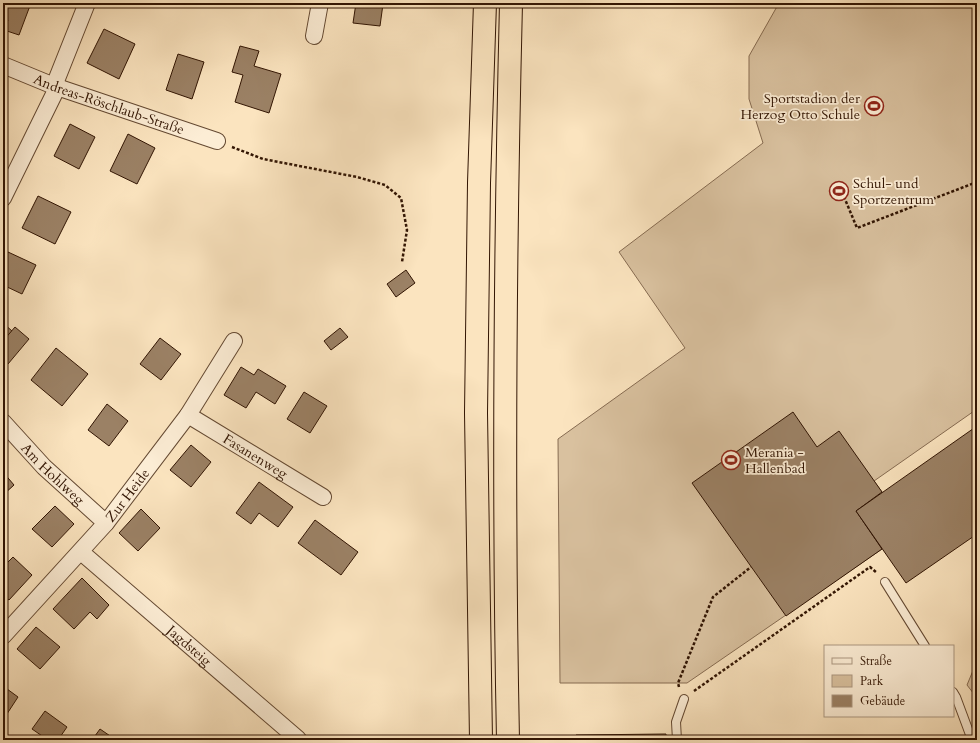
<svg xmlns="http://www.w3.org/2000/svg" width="980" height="743" font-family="Cardo,serif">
<rect width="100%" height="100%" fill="#fbe4bf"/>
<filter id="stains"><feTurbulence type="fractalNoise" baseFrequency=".005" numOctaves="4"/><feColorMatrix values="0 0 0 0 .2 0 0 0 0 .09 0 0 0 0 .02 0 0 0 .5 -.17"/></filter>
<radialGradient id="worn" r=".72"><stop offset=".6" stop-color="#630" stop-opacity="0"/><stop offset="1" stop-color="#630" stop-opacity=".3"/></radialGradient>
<g fill="#d9c19f" stroke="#866b51">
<polygon points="779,3 977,3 977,409 874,481 882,492 856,511 882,549 687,683 560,683 558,439 685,348 619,252 763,143 749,99 749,56"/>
<polygon points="977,661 977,698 967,685"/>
</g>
<g fill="#9b8165" stroke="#321503">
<polygon points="3,3 31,3 19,35 4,30 8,20 3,19"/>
<polygon points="356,3 383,4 380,26 353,23"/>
<polygon points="104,29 135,44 119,79 87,63"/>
<polygon points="240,46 259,51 254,66 281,74 269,113 235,102 243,75 232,72"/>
<polygon points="178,54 204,62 192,99 166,90"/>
<polygon points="70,124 95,137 79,169 54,156"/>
<polygon points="128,134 155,148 137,184 110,171"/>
<polygon points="38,196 71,212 55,244 22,228"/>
<polygon points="8,252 36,265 22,294 3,285 3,261"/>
<polygon points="406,270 415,283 396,297 387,284"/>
<polygon points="3,323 12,331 3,341"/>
<polygon points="15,327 29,339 8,364 3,360 3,341"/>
<polygon points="340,328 348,337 331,350 324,341"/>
<polygon points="160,338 181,354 161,380 140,364"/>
<polygon points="56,348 88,374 62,406 31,380"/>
<polygon points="241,367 254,375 258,369 286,386 275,404 256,392 246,408 224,395"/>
<polygon points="304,392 327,406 310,433 287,419"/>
<polygon points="107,404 128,421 109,446 88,430"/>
<polygon points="793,412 817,447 839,431 882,492 856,511 882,549 786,616 692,483"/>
<polygon points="977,426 977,534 906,583 856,511"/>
<polygon points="191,445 211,462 191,487 170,470"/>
<polygon points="3,472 14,485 3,495"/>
<polygon points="259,482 293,507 278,527 259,513 251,524 236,513"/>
<polygon points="55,506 74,524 52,547 32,529"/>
<polygon points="141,509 160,528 138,551 119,533"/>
<polygon points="315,520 358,552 341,575 298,543"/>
<polygon points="13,557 32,575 9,600 3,595 3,567"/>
<polygon points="82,578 109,605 97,619 90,612 74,629 53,609"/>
<polygon points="36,627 60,647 40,669 17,649"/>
<polygon points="3,686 18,697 3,720"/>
<polygon points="45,711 67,727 58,740 48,740 32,729"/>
<polygon points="100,729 116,740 92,740"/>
<polygon points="666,734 666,740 576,740 576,735"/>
</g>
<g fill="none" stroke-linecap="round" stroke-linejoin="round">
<defs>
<g id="lane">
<polyline points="885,582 925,646"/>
<polyline points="953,692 956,697 972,740"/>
<polyline points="677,740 676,722 684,699"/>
</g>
<g id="street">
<polyline points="314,36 320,3"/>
<path id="s1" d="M3,65L54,86L217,141"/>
<polyline points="54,86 87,3"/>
<polyline points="3,198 58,86"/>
<path id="s2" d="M188,415L323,497"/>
<path id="s3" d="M3,422L44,467L106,523"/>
<path id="s4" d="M81,552L298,739"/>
<path id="s5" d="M3,636L106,523L188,415L234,341"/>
</g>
<g id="highway">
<polyline points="481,740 476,413 479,183 485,3"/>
<path d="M508,740C503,494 505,249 511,3"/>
</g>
</defs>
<use href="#lane" stroke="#644932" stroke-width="10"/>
<use href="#street" stroke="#644932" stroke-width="18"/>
<use href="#highway" stroke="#321503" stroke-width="24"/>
<g stroke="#321503" stroke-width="2.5" stroke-dasharray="3 2" stroke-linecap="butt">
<polyline points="232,147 263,159 357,177 385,185 401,198 407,230 402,262"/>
<polyline points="842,192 857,228 977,182"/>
<polyline points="679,687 678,683 713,597 751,567"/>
<polyline points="694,691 870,567 877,573"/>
</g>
<use href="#lane" stroke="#fcedd5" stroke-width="8"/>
<use href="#street" stroke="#fcedd5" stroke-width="16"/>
<use href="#highway" stroke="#fbe4bf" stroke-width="22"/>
</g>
<defs>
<symbol id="stadium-ring" viewBox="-11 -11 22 22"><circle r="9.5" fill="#fcedd5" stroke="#8f2418" stroke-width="1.5"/><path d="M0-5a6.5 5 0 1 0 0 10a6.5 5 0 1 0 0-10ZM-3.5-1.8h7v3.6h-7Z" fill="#8f2418"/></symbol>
</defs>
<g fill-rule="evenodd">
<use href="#stadium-ring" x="863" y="95" width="22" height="22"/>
<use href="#stadium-ring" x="828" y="180" width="22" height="22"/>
<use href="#stadium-ring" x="720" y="449" width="22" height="22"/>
</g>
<g text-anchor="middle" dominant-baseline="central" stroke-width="3.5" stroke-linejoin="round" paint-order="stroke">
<g font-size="14" fill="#321503" stroke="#fcedd5" text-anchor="start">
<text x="860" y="98" text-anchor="end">Sportstadion der<tspan x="860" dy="16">Herzog Otto Schule</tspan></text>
<text x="853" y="183">Schul- und<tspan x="853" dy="16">Sportzentrum</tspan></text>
<text x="745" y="452">Merania -<tspan x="745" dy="16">Hallenbad</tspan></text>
</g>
<g font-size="14" fill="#321503" stroke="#fcedd5">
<text stroke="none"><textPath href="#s1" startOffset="113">Andreas-Röschlaub-Straße</textPath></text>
<text stroke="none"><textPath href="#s2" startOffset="79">Fasanenweg</textPath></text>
<text stroke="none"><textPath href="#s3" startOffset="72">Am Hohlweg</textPath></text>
<text stroke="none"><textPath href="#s5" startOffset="188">Zur Heide</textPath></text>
<text stroke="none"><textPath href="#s4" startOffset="143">Jagdsteig</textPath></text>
</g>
</g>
<rect width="980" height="743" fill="none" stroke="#fbe4bf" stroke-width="16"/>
<rect x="4" y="4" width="972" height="735" fill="none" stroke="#321503" stroke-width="2"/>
<rect x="8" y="8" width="964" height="727" fill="none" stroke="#321503"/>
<rect x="824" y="645" width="130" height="72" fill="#fcedd5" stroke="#ab9781"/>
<rect x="832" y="658" width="20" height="6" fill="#fcedd5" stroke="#ab9781"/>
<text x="860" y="665" font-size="12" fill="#321503">Straße</text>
<rect x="832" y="675" width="20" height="12" fill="#d9c19f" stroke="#ab9781"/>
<text x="860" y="685" font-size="12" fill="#321503">Park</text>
<rect x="832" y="695" width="20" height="12" fill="#9b8165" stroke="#ab9781"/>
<text x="860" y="705" font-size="12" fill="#321503">Gebäude</text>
<rect width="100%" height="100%" filter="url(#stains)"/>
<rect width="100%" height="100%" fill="url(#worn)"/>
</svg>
